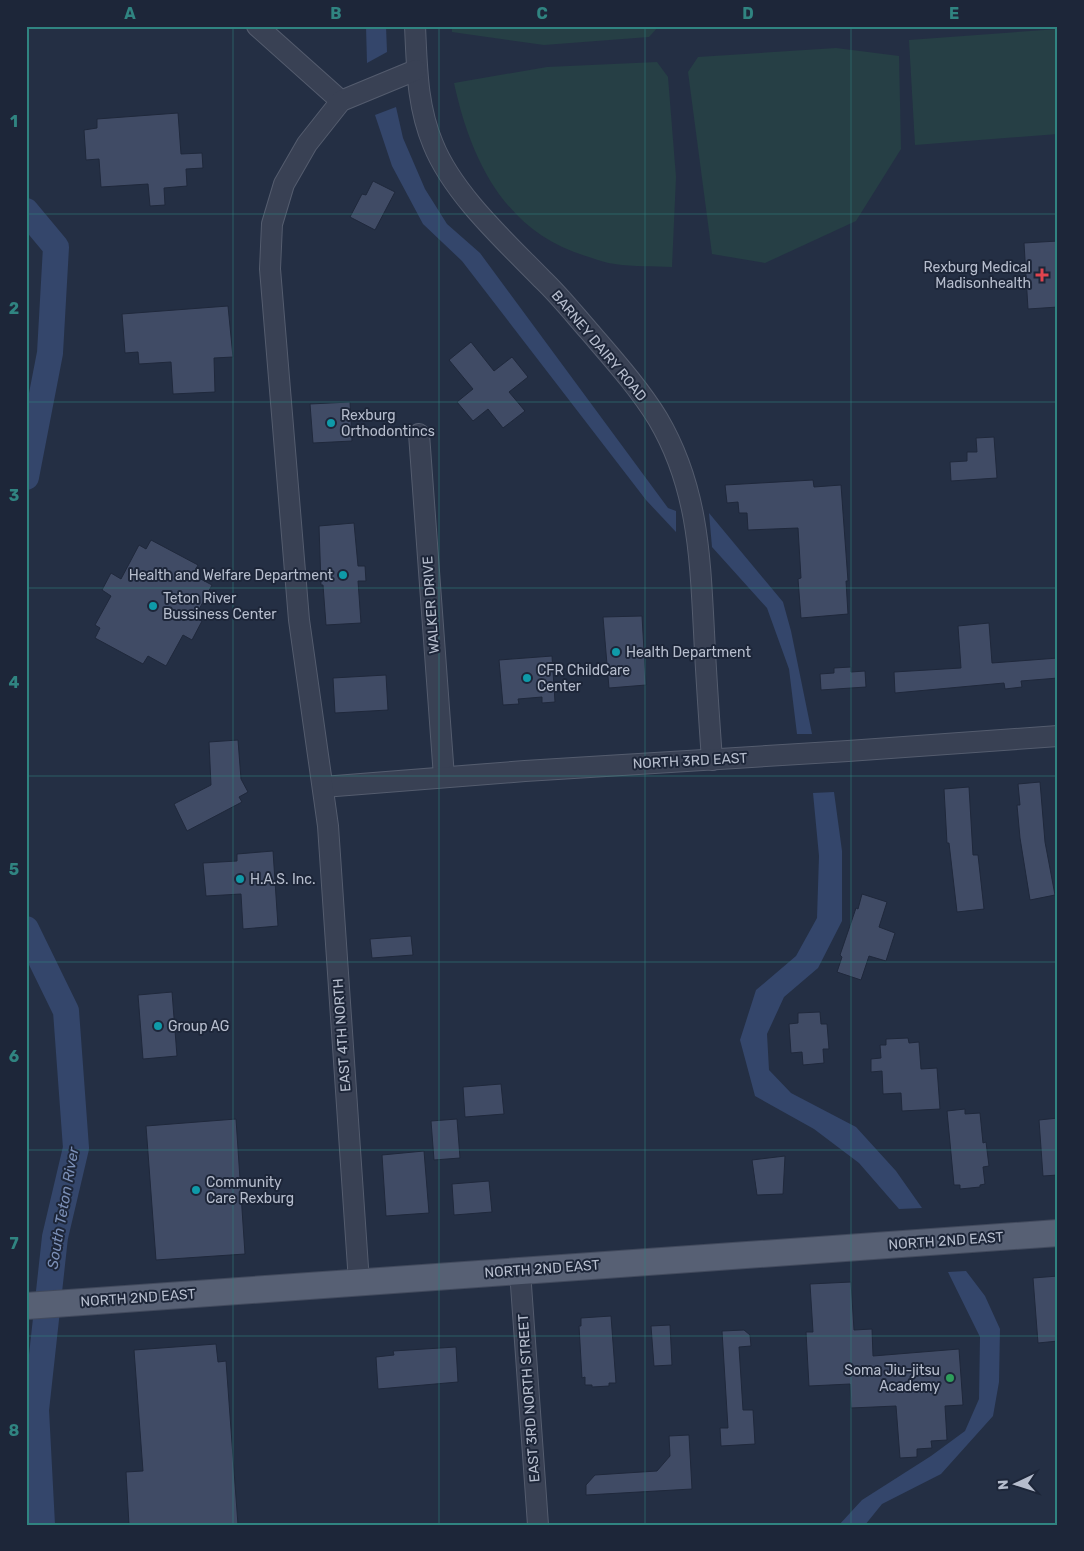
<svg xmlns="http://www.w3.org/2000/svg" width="1084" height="1551" font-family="Rubik,sans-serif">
<rect width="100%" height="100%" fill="#242f44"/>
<g fill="#263f45">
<polygon points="452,26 659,26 649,37 544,45 452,32"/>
<polygon points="1058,29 1058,134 915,145 909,40"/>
<polygon points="836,48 899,56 901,149 856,221 765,263 712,254 688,72 698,57"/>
<path d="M657,62L668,77L676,177L672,267C654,266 634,267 615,264C606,263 598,260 589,257C506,234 471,161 454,83L547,67Z"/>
</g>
<g fill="#34466b">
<polygon points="366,26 386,26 387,52 367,63"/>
<polygon points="396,107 403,138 425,189 447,224 480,253 668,508 676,511 676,532 646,500 462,261 423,224 392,166 375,115"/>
<polygon points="709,513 783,602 791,631 812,734 797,734 789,669 767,608 712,547"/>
<polygon points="834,792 842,851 842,921 818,968 784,997 767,1034 769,1070 791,1093 856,1127 896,1171 922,1208 899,1209 859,1163 814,1129 755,1096 740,1040 756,990 796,956 817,918 819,856 813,793"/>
<polygon points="966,1271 985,1296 1000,1329 999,1382 993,1416 941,1474 882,1504 865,1525 839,1525 862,1500 931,1456 965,1431 979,1399 980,1337 948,1272"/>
</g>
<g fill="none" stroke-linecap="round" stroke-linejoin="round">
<g stroke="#34466b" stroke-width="26">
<polyline points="26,211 56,247 50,353 26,477"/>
<polyline points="26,929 66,1011 76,1148 55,1237 36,1410 42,1525"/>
</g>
</g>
<g fill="#404b65" stroke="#1f283b">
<polygon points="178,113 181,154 202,153 203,168 186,169 187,186 164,188 165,205 150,206 148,184 101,187 99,159 86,160 84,130 97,128 97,119"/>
<polygon points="373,181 395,192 375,230 350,217 362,194 366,195"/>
<polygon points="1058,241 1058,307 1028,309 1024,243"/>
<polygon points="228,306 233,357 214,358 215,392 173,394 171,362 139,364 138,352 125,353 122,314"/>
<polygon points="471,342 494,371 512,357 528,377 509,392 525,411 503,428 488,409 473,421 457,402 473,389 449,360"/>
<polygon points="350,402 352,441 313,443 310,404"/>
<polygon points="994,437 997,478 951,481 950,462 967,461 967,452 977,452 976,438"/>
<polygon points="813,480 814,487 841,485 848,581 846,581 848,614 801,618 798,579 801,578 798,528 748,530 747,513 739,513 738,502 727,503 725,485"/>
<polygon points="354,523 358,566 365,566 366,581 358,581 361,623 326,625 323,585 321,585 319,526"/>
<polygon points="151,540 198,565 193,575 212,585 195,617 202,621 192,640 183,635 166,666 148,656 143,664 95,638 100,628 95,625 111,596 102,590 111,573 121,579 139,545 146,549"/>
<polygon points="642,616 646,685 609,688 603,617"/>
<polygon points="989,623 992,663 1058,658 1058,678 1021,681 1022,687 1005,689 1004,683 895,693 894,672 961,668 958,626"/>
<polygon points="552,656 555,702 542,703 542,697 518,699 519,704 503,705 499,660"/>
<polygon points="851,667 851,672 865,671 866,687 821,690 820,674 834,673 834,668"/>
<polygon points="386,675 388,710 335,713 333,678"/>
<polygon points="238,740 241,779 248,792 239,797 242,802 187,831 174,804 211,785 209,742"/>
<polygon points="1040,782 1045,842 1055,895 1030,900 1020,838 1017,805 1020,805 1018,784"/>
<polygon points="969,787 973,855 978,855 984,909 957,912 949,843 947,843 944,789"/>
<polygon points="273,851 278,926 243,929 241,894 206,896 203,863 237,861 237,854"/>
<polygon points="862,894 887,902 879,927 895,933 886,961 869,956 861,980 837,972 842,957 840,955 856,908 858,909"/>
<polygon points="411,936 413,955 372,958 370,939"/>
<polygon points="172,992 177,1056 143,1059 138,995"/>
<polygon points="820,1012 821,1024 827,1024 829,1049 823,1049 824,1063 803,1065 802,1052 791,1053 789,1024 798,1023 798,1013"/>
<polygon points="908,1038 909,1043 919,1042 921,1069 937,1068 940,1109 902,1111 901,1093 883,1094 882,1071 871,1072 871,1059 881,1058 880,1045 886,1045 886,1039"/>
<polygon points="501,1084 504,1114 465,1117 463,1087"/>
<polygon points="965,1109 965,1114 980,1113 983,1143 986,1142 989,1166 983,1167 985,1184 980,1185 980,1187 960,1189 960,1185 954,1185 947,1111"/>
<polygon points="1058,1118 1058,1175 1043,1176 1039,1120"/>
<polygon points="236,1119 245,1254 156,1260 146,1126"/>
<polygon points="457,1119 460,1158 434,1160 431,1121"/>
<polygon points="424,1151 429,1213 386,1216 382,1155"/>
<polygon points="785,1156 783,1194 757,1195 752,1160"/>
<polygon points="489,1181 492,1212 454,1215 452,1184"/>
<polygon points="1058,1276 1058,1341 1038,1343 1033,1278"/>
<polygon points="851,1282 854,1330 872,1329 873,1356 959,1349 963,1405 945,1406 947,1440 931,1441 932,1448 917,1449 917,1457 900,1458 896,1406 851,1408 850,1384 809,1386 806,1332 813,1332 810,1284"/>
<polygon points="611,1316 616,1383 609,1383 609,1386 592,1387 592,1385 585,1385 585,1377 582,1378 579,1326 581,1326 581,1318"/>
<polygon points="670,1325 672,1365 654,1366 651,1326"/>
<polygon points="744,1330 750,1335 751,1346 739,1347 743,1410 753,1410 755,1444 721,1446 720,1428 728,1428 722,1331"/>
<polygon points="216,1344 218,1362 226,1361 238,1525 129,1525 126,1472 143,1471 134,1350"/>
<polygon points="456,1347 458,1382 378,1389 376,1357 394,1355 393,1351"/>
<polygon points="689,1435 692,1489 586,1495 586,1485 595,1475 657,1471 670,1456 669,1436"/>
</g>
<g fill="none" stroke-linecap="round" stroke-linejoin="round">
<defs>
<g id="minor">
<polyline points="257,26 341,101"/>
<path d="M415,26C417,67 417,106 433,144C453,194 505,241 542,279C559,295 574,314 589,331C613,359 639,388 658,419C698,487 700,556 704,632C706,675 709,717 712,760"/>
<polyline points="419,434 444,777"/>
<polyline points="323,787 525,771 848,751 1058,736"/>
<polyline points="520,1271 538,1525"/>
<polyline points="359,1282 328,826 299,620 270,269 272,224 284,184 307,144 341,101 416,70"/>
</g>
<polyline id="major" points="26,1306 1058,1233"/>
</defs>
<use href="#minor" stroke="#545c6e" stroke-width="22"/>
<use href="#major" stroke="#424a5d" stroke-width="28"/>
<use href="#minor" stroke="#394154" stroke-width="20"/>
<use href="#major" stroke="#576074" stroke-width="26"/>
</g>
<path fill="none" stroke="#308481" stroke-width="1" stroke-opacity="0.55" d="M233,26V1525M439,26V1525M645,26V1525M851,26V1525M26,214H1058M26,402H1058M26,588H1058M26,776H1058M26,962H1058M26,1150H1058M26,1336H1058"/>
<path fill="#e0444e" stroke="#1d2639" stroke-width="2" d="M1039.5 267.5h5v5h5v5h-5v5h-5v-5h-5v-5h5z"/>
<g fill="#0f9aa8" stroke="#1d2639" stroke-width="2">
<circle cx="331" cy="423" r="5"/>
<circle cx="343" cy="575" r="5"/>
<circle cx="153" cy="606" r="5"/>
<circle cx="616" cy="652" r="5"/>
<circle cx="527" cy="678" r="5"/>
<circle cx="240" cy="879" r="5"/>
<circle cx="158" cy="1026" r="5"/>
<circle cx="196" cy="1190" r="5"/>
</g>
<circle fill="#2e9e5b" stroke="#1d2639" stroke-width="2" cx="950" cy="1378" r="5"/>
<g text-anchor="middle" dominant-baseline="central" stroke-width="4" stroke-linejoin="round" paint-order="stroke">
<g font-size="14" fill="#b6bdcd" stroke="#1d2639" text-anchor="start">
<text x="1031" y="267" text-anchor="end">Rexburg Medical<tspan x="1031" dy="16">Madisonhealth</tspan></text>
<text x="341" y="415">Rexburg<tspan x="341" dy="16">Orthodontincs</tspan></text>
<text x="333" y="575" text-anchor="end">Health and Welfare Department</text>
<text x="163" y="598">Teton River<tspan x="163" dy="16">Bussiness Center</tspan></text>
<text x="626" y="652">Health Department</text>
<text x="537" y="670">CFR ChildCare<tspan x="537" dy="16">Center</tspan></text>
<text x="250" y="879">H.A.S. Inc.</text>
<text x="168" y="1026">Group AG</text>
<text x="206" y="1182">Community<tspan x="206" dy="16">Care Rexburg</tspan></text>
<text x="940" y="1370" text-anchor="end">Soma Jiu-jitsu<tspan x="940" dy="16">Academy</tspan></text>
</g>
<g font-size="14" fill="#b6bdcd" stroke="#1d2639">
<text transform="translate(599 346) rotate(50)">BARNEY DAIRY ROAD</text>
<text transform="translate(431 605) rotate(-94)">WALKER DRIVE</text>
<text transform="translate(690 761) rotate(-3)">NORTH 3RD EAST</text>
<text transform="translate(342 1035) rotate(-94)">EAST 4TH NORTH</text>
<text transform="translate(946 1241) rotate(-4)">NORTH 2ND EAST</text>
<text transform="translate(542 1269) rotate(-4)">NORTH 2ND EAST</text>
<text transform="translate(138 1298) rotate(-4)">NORTH 2ND EAST</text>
<text transform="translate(529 1398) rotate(-94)">EAST 3RD NORTH STREET</text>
</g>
<g font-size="15" font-style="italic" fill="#7b8fb7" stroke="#1d2639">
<text transform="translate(63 1208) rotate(-80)">South Teton River</text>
</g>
</g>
<rect width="1084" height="1551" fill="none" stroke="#1d2639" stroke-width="55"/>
<g transform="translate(1016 1484) rotate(266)" stroke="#1d2639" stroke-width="4" paint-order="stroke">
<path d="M0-4L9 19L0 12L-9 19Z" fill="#b6bdcd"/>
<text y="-8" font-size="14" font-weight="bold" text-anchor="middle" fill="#b6bdcd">N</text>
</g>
<rect x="28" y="28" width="1028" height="1496" fill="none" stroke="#308481" stroke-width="2"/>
<g font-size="16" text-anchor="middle" font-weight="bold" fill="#308481">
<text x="130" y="19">A</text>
<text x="336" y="19">B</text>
<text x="542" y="19">C</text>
<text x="748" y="19">D</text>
<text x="954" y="19">E</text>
<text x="14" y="127">1</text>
<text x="14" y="314">2</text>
<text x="14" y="501">3</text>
<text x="14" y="688">4</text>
<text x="14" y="875">5</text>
<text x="14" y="1062">6</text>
<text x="14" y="1249">7</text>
<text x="14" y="1436">8</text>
</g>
</svg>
